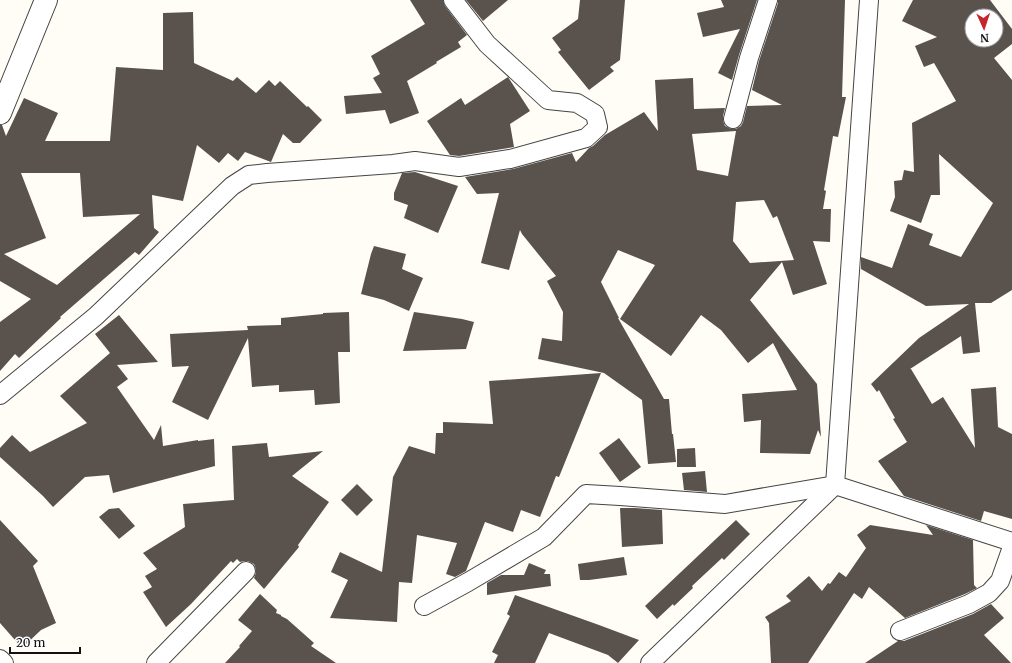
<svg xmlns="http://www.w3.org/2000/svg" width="1012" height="663" font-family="Merriweather,serif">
<rect width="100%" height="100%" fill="#fffdf5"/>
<g fill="#5a524d" fill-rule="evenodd">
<polygon points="410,0 443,0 445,6 467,35 458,42 461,47 436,62 437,63 407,81 419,113 390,124 385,110 346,114 344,96 382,93 373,78 380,74 371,56 425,24"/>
<polygon points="466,0 508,0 483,21"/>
<polygon points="580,0 625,0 620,60 610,67 614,71 589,90 558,52 561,50 552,38 578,19"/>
<polygon points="721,0 757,0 739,55 732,80 718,73 740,29 703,37 697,13 724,7"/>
<path d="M778,0H845L842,97H846L838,137L833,136L824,190L826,191L823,209H831L830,242L813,241L827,284L793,295L782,262L750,300L817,384L821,437L818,430L810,454L760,453L761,420L744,422L742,394L797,390L773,343L748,363L721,330L701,315L671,356L620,319L655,265L618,250L601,282L619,318H618L664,399H669L672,434H673L676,462L648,464L642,400L604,373L538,359L542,338L562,341L563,312L547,281L556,276L522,234L520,230L509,270L481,263L499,193L477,194L465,177L513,169L572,153L576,162L589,148L593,146L605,135L644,112L658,131L655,80L693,78L694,109L725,108L723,116V121L725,126L731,129H736L741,126L743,122L747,106L782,105L752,90L759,61L778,3ZM736,131L728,176L697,170L692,134ZM764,200L773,218L777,216L794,260L750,263L733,241L736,202Z"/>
<path d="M913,0H990L1012,29V44L994,58L1012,80V290L991,303H975L980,352L963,354L961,336L910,369H911L932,404L943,397L975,448L971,389L996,387L998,427L1012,434V519L984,511L981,521L904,496L878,461L907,442L893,419L895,418L879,390L877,392L871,384L919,338L969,304L926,306L861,269V257L892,268L908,224L933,234L929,245L961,257L993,203L939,154L940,195H931L921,223L890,211L895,197L894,181L902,180L904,170L914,172L912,123L956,101L934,63L924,67L915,46L937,37L902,21ZM972,16H996V40H972Z"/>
<path d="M193,12L194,63L233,81L237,77L256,93L269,80L275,86L280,81L307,107L308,106L322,120L300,143H293L283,134L271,162L245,152L238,161L228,153L219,163L197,145L183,201L152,195L154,228L159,232L139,255L135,252L60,317L61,318L19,358L15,354L0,371V322L31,299L0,281V125H2L6,136L24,98L58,113L45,141H110L116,67L163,70V13ZM21,173H80L83,217L140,214L57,285L4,254L46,238Z"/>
<polygon points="508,77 530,111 510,124 514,147 459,156 450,155 427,121 461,98 465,105"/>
<polygon points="415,172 458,186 438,233 404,218 408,205 394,200 394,193 402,173"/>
<polygon points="374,246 406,254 402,269 423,278 409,311 384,300 361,294 371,254"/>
<polygon points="349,312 350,352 338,352 340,403 315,405 314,390 279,392 279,385 252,387 248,338 208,420 172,402 189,366 172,367 170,334 248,330 247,326 281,325 281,318 323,314 323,313"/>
<polygon points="414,312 462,319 474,322 466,349 403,351"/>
<polygon points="119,315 158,362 117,365 128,379 117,387 154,440 161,425 163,446 198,440 198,441 214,439 215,466 113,493 109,475 85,477 53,507 43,496 0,457 0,448 12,435 30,452 87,423 60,396 110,353 95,334"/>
<polygon points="601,373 559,477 556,476 540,517 521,510 513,532 485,522 466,571 455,577 446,574 457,543 417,535 412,583 399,582 397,622 330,618 348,580 331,572 340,552 382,572 393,477 409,446 435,454 436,433 443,433 443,422 493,424 489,381"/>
<polygon points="619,438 641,467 620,482 599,453"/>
<polygon points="267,443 269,457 323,451 292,476 329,502 298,545 299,547 264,589 254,578 256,573 256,569 254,564 248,561 244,561 240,562 237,559 233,563 231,561 191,604 166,627 143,592 152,587 145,576 157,569 143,553 185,527 183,504 234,500 232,446"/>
<polygon points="695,448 696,467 677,467 677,449"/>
<polygon points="705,471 707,492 684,490 682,473"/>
<polygon points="357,484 373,500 357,516 341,500"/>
<polygon points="119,508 135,526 119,539 99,517 109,509"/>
<polygon points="620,508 635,508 662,510 663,544 622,547"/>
<polygon points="0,520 38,561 33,566 56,623 41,630 22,648 0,623"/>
<polygon points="736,520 750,534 724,560 722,558 692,586 693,588 674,606 673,604 657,619 645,606"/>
<polygon points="870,525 933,535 926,525 973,540 974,585 977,588 965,594 905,618 869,587 862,599 854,593 808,663 771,663 769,623 765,617 791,601 786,596 809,576 822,591 828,583 830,584 839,572 846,577 866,548 857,535"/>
<polygon points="624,557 627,575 589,580 580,580 578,564"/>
<polygon points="529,563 546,570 544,574 550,574 551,586 487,595 487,583 501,575 524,575"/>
<polygon points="260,594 277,610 276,613 281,615 281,616 287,619 314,643 311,646 336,663 225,663 240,647 239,646 252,631 238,620"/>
<polygon points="515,595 599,625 639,640 618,663 608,655 549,633 535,663 494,663 498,655 492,652 510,616 507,614"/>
<polygon points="991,604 1004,618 984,635 1011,663 865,663 898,641 904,641 973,614"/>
</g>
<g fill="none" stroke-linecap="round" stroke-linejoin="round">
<defs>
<g id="minor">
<polyline points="733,119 749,58 768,0"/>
<polyline points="0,395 96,316 232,186 249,175 267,173 393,164 415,161 459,167 510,159 586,138 598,127 595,114 577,103 548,100 487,44 453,0"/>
<polyline points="424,606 468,582 544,537 586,494 620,496 725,504 835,485 1012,542"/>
<polyline points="900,631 969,604 989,593 1000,581 1012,547"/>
<polyline points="0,659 4,663"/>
<polyline points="156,663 246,571"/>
<polyline points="650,663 835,485 869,0"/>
</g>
<polyline id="tertiary" points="0,113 46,0"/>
</defs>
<use href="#minor" stroke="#444" stroke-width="20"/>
<use href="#tertiary" stroke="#444" stroke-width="24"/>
<use href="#minor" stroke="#fff" stroke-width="18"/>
<use href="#tertiary" stroke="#fff" stroke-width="22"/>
</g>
<g transform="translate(984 28) rotate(177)"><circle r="19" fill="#ffffff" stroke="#a0a0a0"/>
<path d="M0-3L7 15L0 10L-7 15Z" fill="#c4262e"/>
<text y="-6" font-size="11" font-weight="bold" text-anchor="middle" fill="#111111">N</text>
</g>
<path d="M10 647v6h70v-6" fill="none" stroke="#111111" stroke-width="2"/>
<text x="16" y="647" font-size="12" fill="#111111" stroke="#ffffff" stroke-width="3" paint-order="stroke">20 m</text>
</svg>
